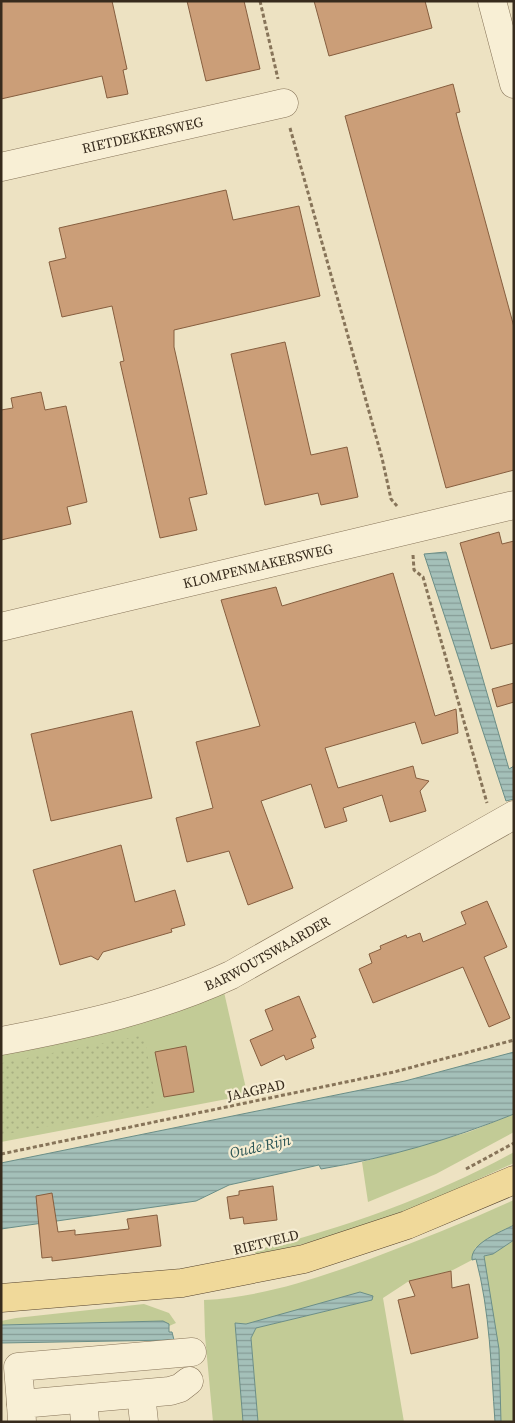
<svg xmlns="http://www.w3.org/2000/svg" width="515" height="1423" font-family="'Source Serif 4',serif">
<defs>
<pattern id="park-dots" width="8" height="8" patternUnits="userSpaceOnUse" patternTransform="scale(1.25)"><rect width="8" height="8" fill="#c2cb96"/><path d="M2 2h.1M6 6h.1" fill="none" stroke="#a7ae81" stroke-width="1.8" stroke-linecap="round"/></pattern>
<pattern id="water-rules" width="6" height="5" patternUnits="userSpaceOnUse" patternTransform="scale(1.25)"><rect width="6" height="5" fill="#a4c0b9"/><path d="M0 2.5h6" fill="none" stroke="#869c96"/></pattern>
</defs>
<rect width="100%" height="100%" fill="#ede2c2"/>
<g fill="#c2cb96">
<polygon points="224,992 247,1093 227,1099 1,1142 1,1052"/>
<polygon points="514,1114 514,1132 436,1174 368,1202 362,1162 469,1132"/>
<path d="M514,1152V1163L419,1206L344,1233L259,1256L253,1251C346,1227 430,1198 514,1152Z"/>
<path d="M514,1200V1225L475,1248L472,1260L451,1271L409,1281L383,1298L404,1422H258L251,1338L256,1328L372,1300L246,1324L235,1323L243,1422H213L205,1336L204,1300C262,1297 315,1279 370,1259C418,1241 466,1222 514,1200Z"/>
<polygon points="514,1240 514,1422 501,1422 484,1256 493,1254"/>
<polygon points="144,1304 169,1313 176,1323 169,1326 162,1321 1,1325 1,1321 16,1318"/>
</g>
<polygon fill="url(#park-dots)" points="144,1035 157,1106 1,1135 1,1063"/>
<g fill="url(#water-rules)" stroke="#6b8e87">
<polygon points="446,552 509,769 514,766 514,799 506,801 424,554"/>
<path d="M514,1052V1114C452,1139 387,1158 321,1169L319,1165L229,1185L196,1201L1,1229V1163L405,1081Z"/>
<path d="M514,1225V1240L493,1254L484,1256L499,1349L501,1422H495C491,1367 490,1312 476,1259L472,1260C470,1243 501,1232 514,1225Z"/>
<polygon points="360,1292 373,1296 372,1300 256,1328 251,1338 258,1422 243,1422 235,1323 246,1324"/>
<polygon points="163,1321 169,1324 169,1332 172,1332 174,1340 1,1343 1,1325"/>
</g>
<g fill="#cb9e78" stroke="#865e3f">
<polygon points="1,1 112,1 127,69 123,70 128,94 107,98 102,76 1,99"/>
<polygon points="187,1 244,1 260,69 206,81"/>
<polygon points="314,1 425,1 432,28 329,56"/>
<polygon points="453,84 460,112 456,113 459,125 514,327 514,470 446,488 345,116"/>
<polygon points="226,190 233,220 299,206 320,296 174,330 174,347 207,494 189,498 197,530 160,538 120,362 124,361 112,306 62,317 49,262 66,258 59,228"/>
<polygon points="285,342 311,455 347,447 358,497 321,505 318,493 265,505 231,354"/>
<polygon points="41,392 45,410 66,406 87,502 67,507 71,524 1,540 1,410 13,408 11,398"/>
<polygon points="499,532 502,544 514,541 514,643 491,649 460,543"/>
<polygon points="393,573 435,716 456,709 458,733 422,744 415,722 325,748 338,788 413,766 416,778 429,781 420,791 426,811 390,822 382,795 343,808 347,821 325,828 311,784 261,801 293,888 248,905 229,851 187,862 176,818 213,808 196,742 260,726 221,600 276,587 282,606"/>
<polygon points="514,683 514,702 497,707 492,689"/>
<polygon points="132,711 152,798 51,821 31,734"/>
<polygon points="121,845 135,902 175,890 185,925 171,929 172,932 103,952 98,960 91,956 60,965 33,870"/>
<polygon points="487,901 507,947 484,957 510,1018 489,1027 463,967 373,1003 359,969 372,963 369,954 381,949 380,946 406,935 407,938 420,933 423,942 466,924 461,912"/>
<polygon points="299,996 316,1037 311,1039 314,1048 286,1060 284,1055 261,1066 250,1040 273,1030 265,1010"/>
<polygon points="186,1046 194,1092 164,1097 155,1052"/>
<polygon points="273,1186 277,1220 244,1224 243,1217 230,1219 227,1197 239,1195 239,1191"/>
<polygon points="52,1193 58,1232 75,1230 75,1235 129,1229 127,1219 157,1215 161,1246 77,1258 52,1261 52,1257 42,1258 36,1196"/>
<polygon points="451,1271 452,1288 469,1284 478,1338 411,1354 398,1300 415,1296 409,1281"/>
</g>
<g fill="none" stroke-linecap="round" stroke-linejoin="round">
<defs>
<g id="minor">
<polyline points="492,1 514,84"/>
<path id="s1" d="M1,167L284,103"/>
<path id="s2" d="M1,627L514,505"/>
<path id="s3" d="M1,1041C80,1026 158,1009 231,975L514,815"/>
<polyline points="141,1394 144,1422"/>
<polyline points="83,1399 85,1422"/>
<polyline points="21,1404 18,1367 192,1352"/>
<polyline points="22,1422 21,1404 170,1391 180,1388 189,1381"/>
</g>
<polyline id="major" points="1,1298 182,1283 304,1259 407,1225 514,1180"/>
</defs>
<use href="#minor" stroke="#877459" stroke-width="29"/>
<use href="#major" stroke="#54422e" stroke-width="29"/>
<g stroke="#877459" stroke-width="3" stroke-dasharray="4 2.5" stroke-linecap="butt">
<polyline points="260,1 278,79"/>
<polyline points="290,128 382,458 391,499 397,506"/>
<polyline points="413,555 414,570 423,577 487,803"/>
<polyline points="1,1154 394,1072 514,1040"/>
<polyline points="466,1169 514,1143"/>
</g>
<use href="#minor" stroke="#f8efd5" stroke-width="28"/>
<use href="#major" stroke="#f0d99a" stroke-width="28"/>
</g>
<g text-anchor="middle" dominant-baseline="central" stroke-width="4.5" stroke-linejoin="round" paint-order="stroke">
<g font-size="14" fill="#372b1d" stroke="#f5ecd1">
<text stroke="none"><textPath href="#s1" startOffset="145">RIETDEKKERSWEG</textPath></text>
<text stroke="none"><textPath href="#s2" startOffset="264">KLOMPENMAKERSWEG</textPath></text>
<text stroke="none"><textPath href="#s3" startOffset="282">BARWOUTSWAARDER</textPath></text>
<text transform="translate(256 1090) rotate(-12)">JAAGPAD</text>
<text transform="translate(266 1242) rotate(-14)">RIETVELD</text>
</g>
<g font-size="15" font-style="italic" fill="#2d5656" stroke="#f5ecd1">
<text transform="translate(260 1146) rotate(-13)">Oude Rijn</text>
</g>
</g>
<rect width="515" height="1423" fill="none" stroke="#372b1d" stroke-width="5"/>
</svg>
